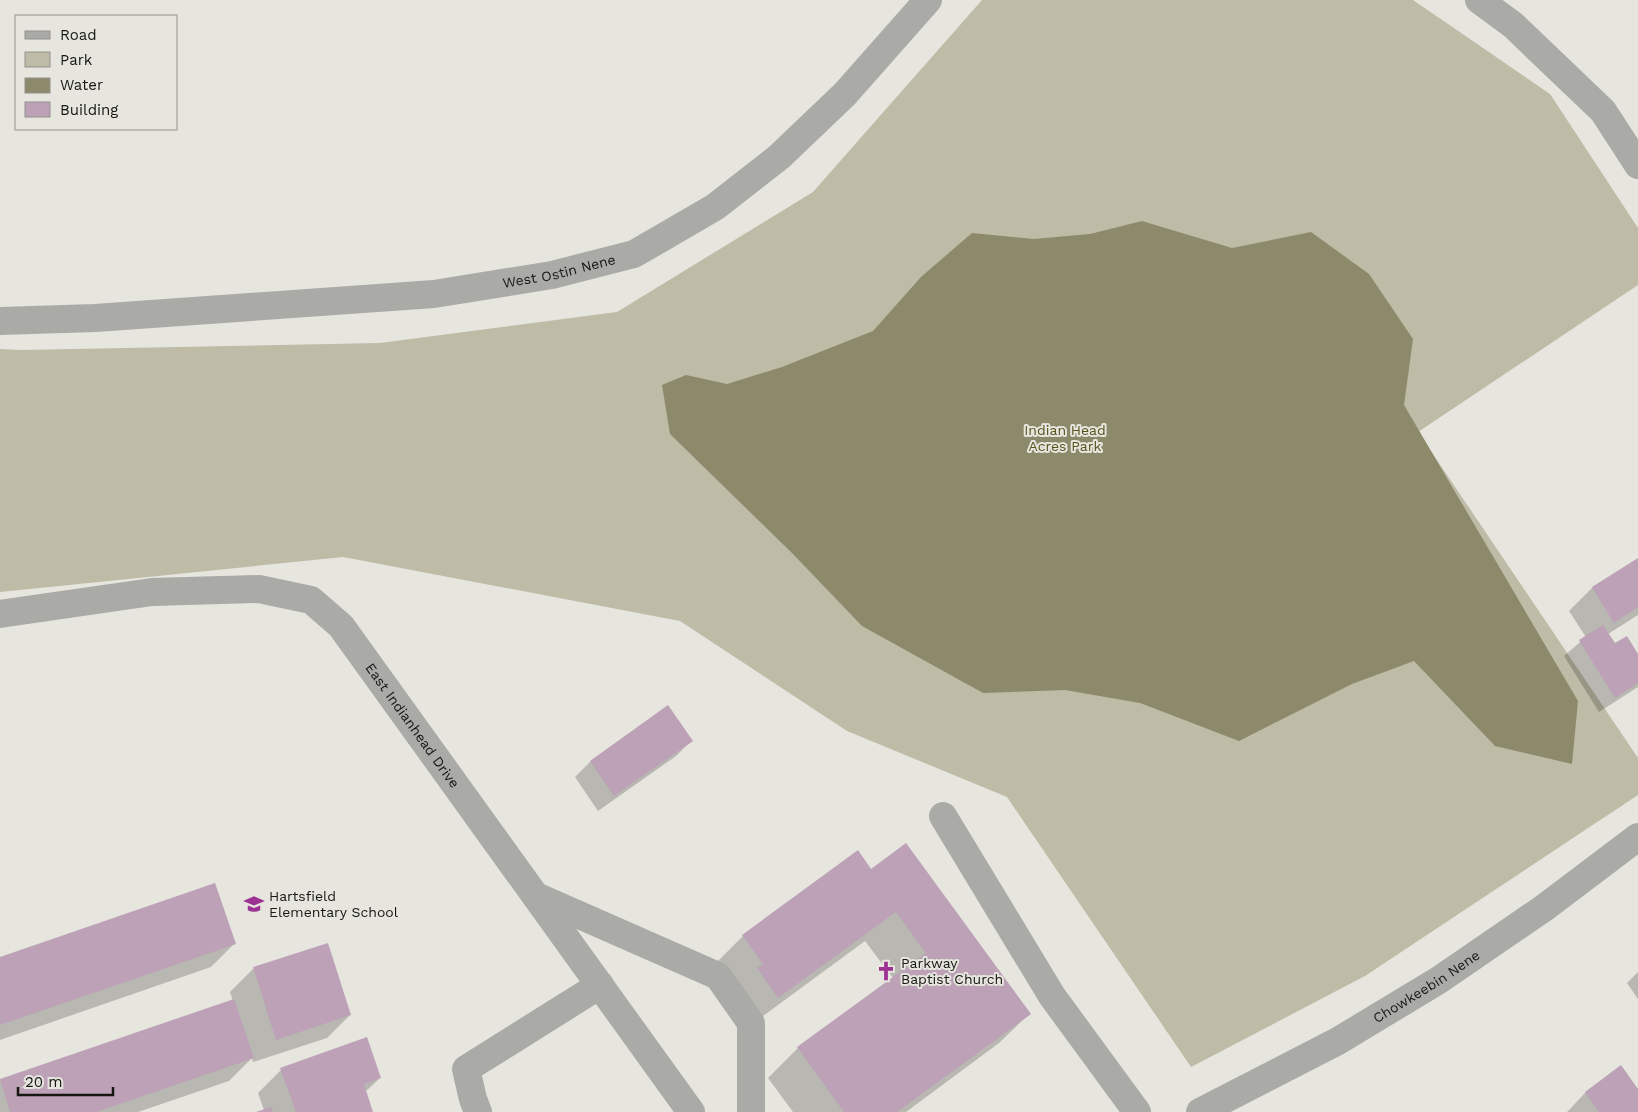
<svg xmlns="http://www.w3.org/2000/svg" width="1638" height="1112" font-family="'Work Sans',sans-serif">
<rect width="100%" height="100%" fill="#e6e5de"/>
<polygon fill="#bebca7" points="982,0 1413,0 1550,94 1638,228 1638,285 1418,432 1638,758 1638,795 1365,976 1191,1067 1007,797 847,731 680,621 343,557 0,592 0,349 21,350 380,343 617,312 813,192"/>
<polygon fill="#8d896b" points="1142,221 1232,248 1311,232 1369,274 1413,339 1404,405 1578,701 1572,764 1495,746 1414,661 1352,684 1239,741 1140,703 1065,690 983,693 862,626 792,553 670,434 662,385 686,375 727,384 782,367 873,331 921,277 972,233 1034,239 1090,234"/>
<g fill="#0003">
<polygon points="1638,559 1638,615 1608,634 1615,645 1638,656 1638,687 1599,712 1564,656 1586,637 1569,611 1592,588"/>
<polygon points="692,740 676,756 598,811 575,777 591,761"/>
<polygon points="857,852 871,871 1029,1014 999,1043 906,1112 793,1112 768,1078 798,1048 893,978 865,941 748,1027 713,966 743,936"/>
<polygon points="234,944 211,967 0,1040 0,958"/>
<polygon points="327,944 350,1015 327,1038 253,1062 252,1058 229,1081 138,1112 0,1112 0,1080 233,1001 230,992 253,969"/>
<polygon points="1638,972 1638,999 1627,983"/>
<polygon points="1621,1067 1638,1091 1638,1112 1567,1112 1585,1093"/>
<polygon points="281,1070 380,1078 365,1092 372,1112 259,1112 264,1110 258,1093"/>
</g>
<g fill="#bca1b7">
<polygon points="1638,558 1638,607 1614,623 1592,587"/>
<polygon points="1603,625 1615,643 1627,636 1638,654 1638,683 1615,698 1579,640"/>
<polygon points="668,705 693,741 614,796 590,761"/>
<polygon points="906,843 1031,1014 897,1112 844,1112 797,1047 926,953 896,912 778,998 757,968 763,964 742,935 858,850 871,869"/>
<polygon points="215,883 236,944 0,1025 0,957"/>
<polygon points="328,943 351,1015 276,1040 253,967"/>
<polygon points="234,999 254,1058 96,1112 10,1112 0,1079"/>
<polygon points="367,1037 381,1078 364,1084 373,1112 296,1112 280,1068"/>
<polygon points="1621,1065 1638,1089 1638,1112 1599,1112 1585,1092"/>
<polygon points="271,1107 273,1112 256,1112"/>
</g>
<g fill="none" stroke-linecap="round" stroke-linejoin="round">
<g stroke="#aaaaa7" stroke-width="28">
<polyline points="1479,0 1513,25 1603,111 1638,165"/>
<path id="s1" d="M0,321L95,318L434,294L552,275L634,254L715,207L779,157L845,94L928,0"/>
<path id="s2" d="M0,614L152,592L259,589L311,600L341,626L691,1112"/>
<polyline points="943,816 1052,996 1137,1112"/>
<polyline points="536,896 718,976 751,1023 751,1112"/>
<polyline points="478,1112 473,1099 466,1069 600,985"/>
<path id="s3" d="M1200,1112L1338,1041L1439,980L1544,908L1638,837"/>
</g>
</g>
<defs>
<symbol id="school-bare" viewBox="-9 -9 18 18"><path d="M0-5L7-2L0 1L-7-2ZM-4 1L0 2.5L4 1V4Q0 6-4 4Z" fill="#9d3293" stroke="#e6e5de" stroke-width="2.5" paint-order="stroke"/></symbol>
<symbol id="church-bare" viewBox="-9 -9 18 18"><path d="M-1.2-6h2.4v3.5h3.3v2.4h-3.3V6h-2.4V-.1h-3.3v-2.4h3.3Z" fill="#9d3293" stroke="#e6e5de" stroke-width="2.5" paint-order="stroke"/></symbol>
</defs>
<g fill-rule="evenodd">
<use href="#school-bare" x="240" y="890" width="28" height="28"/>
<use href="#church-bare" x="872" y="957" width="28" height="28"/>
</g>
<g text-anchor="middle" dominant-baseline="central" stroke-width="4" stroke-linejoin="round" paint-order="stroke">
<g font-size="14" fill="#161613" stroke="#e6e5de">
<text stroke="none"><textPath href="#s1" startOffset="562">West Ostin Nene</textPath></text>
<text stroke="none"><textPath href="#s2" startOffset="476">East Indianhead Drive</textPath></text>
<text stroke="none"><textPath href="#s3" startOffset="259">Chowkeebin Nene</textPath></text>
</g>
<g font-size="14" fill="#59521d" stroke="#e6e5de">
<text x="1065" y="430">Indian Head<tspan x="1065" dy="16">Acres Park</tspan></text>
</g>
<g font-size="14" fill="#161613" stroke="#e6e5de" text-anchor="start">
<text x="269" y="896">Hartsfield<tspan x="269" dy="16">Elementary School</tspan></text>
<text x="901" y="963">Parkway<tspan x="901" dy="16">Baptist Church</tspan></text>
</g>
</g>
<rect x="15" y="15" width="162" height="115" fill="#e6e5de" stroke="#93928d"/>
<rect x="25" y="31" width="25" height="8" fill="#aaaaa7" stroke="#93928d"/>
<text x="60" y="40" font-size="15" fill="#161613">Road</text>
<rect x="25" y="52" width="25" height="15" fill="#bebca7" stroke="#93928d"/>
<text x="60" y="65" font-size="15" fill="#161613">Park</text>
<rect x="25" y="78" width="25" height="15" fill="#8d896b" stroke="#93928d"/>
<text x="60" y="90" font-size="15" fill="#161613">Water</text>
<rect x="25" y="102" width="25" height="15" fill="#bca1b7" stroke="#93928d"/>
<text x="60" y="115" font-size="15" fill="#161613">Building</text>
<path d="M18 1087v8h95v-8" fill="none" stroke="#161613" stroke-width="2.5"/>
<text x="25" y="1087" font-size="15" fill="#161613" stroke="#e6e5de" stroke-width="4" paint-order="stroke">20 m</text>
</svg>
